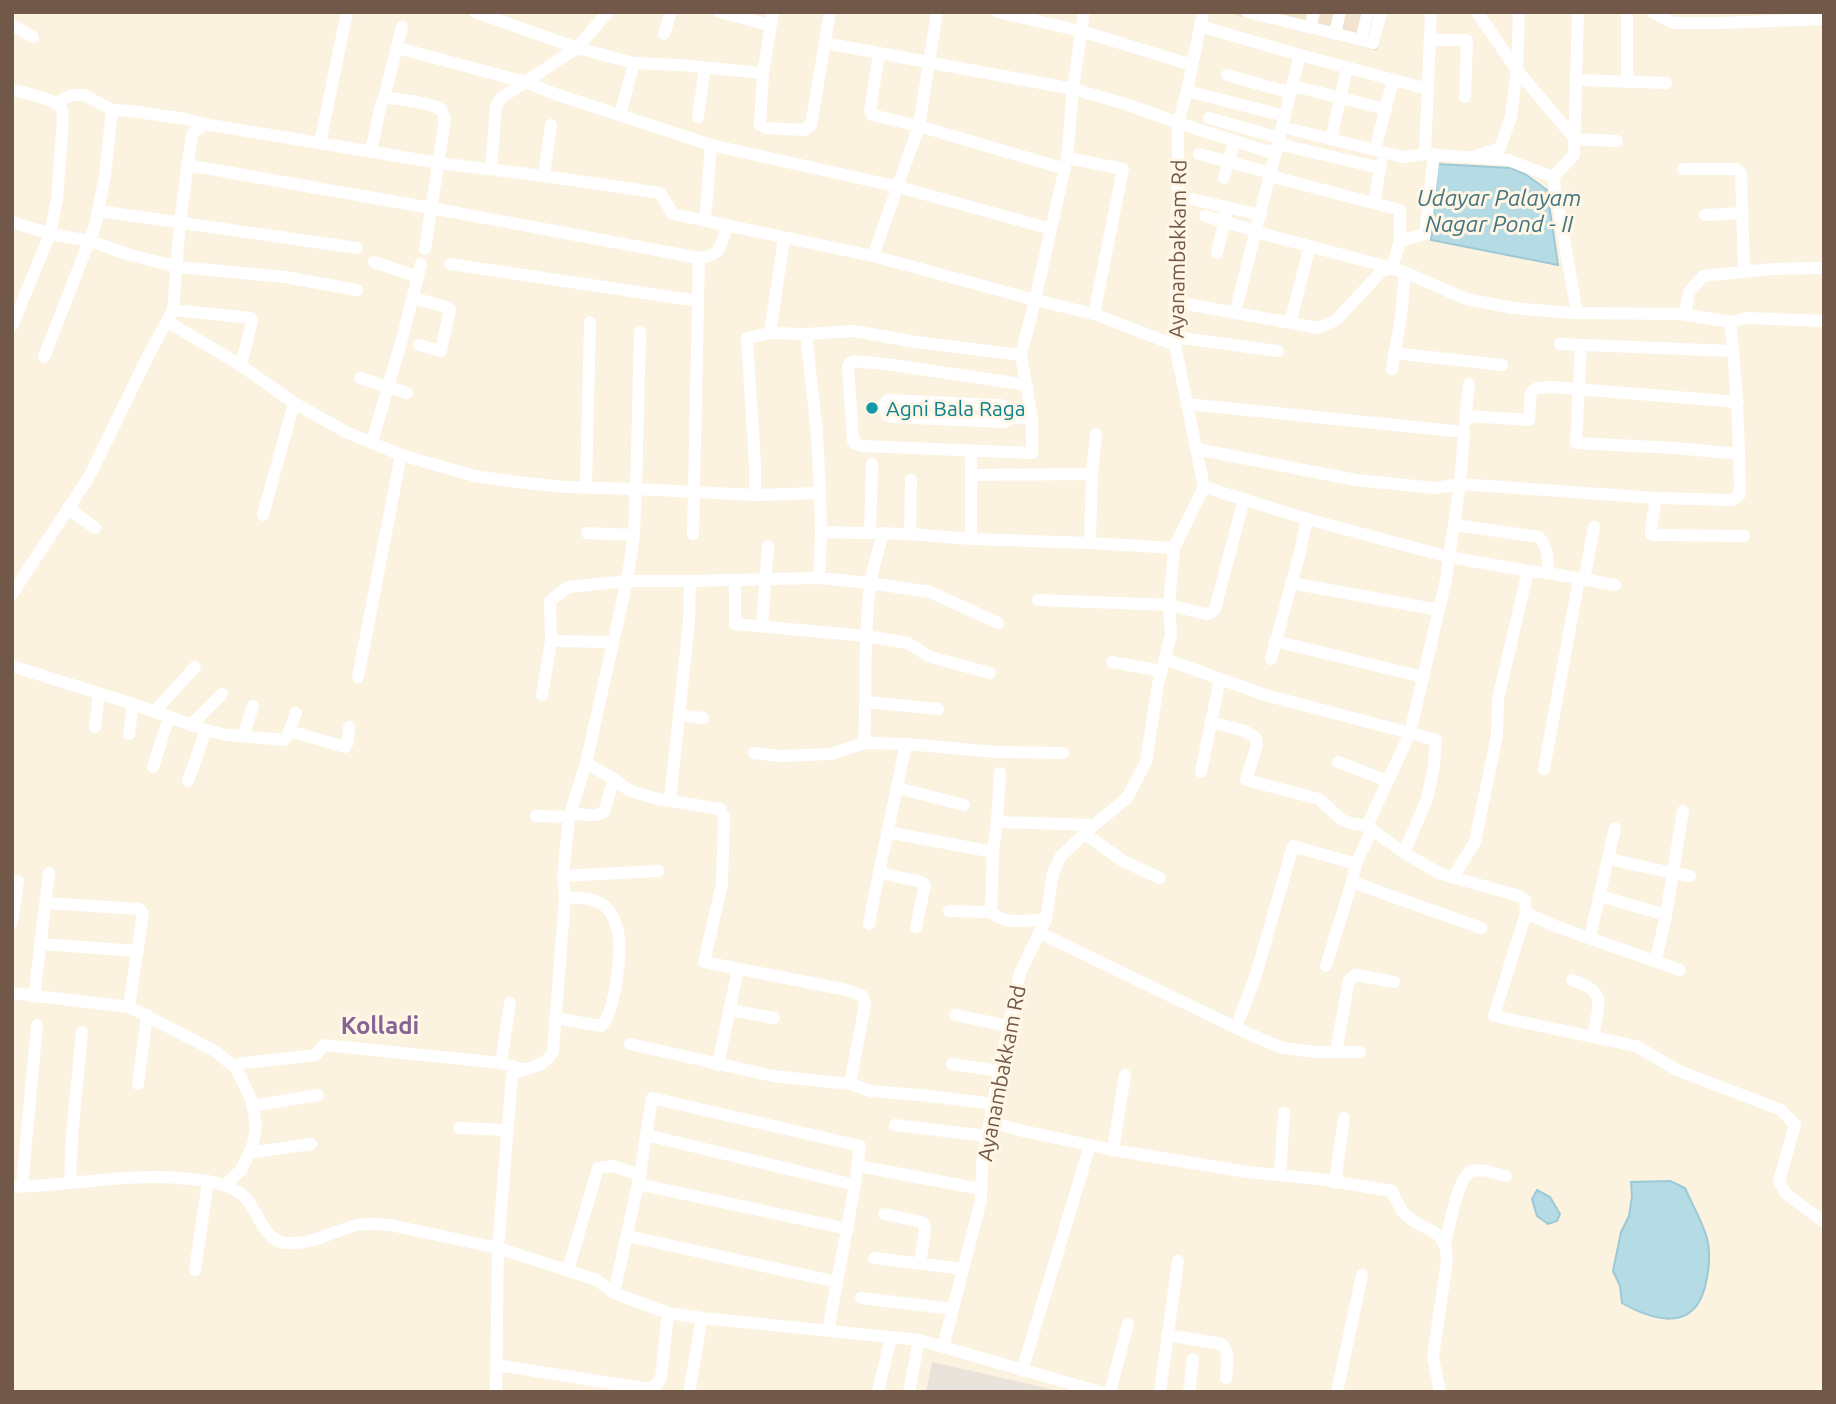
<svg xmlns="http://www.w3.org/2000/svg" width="1836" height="1404" font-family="Ubuntu,sans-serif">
<rect width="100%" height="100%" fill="#fbf2e0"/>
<polygon fill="#f2e4ce" points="1232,12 1385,12 1378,51 1231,14"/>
<polygon fill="#e9e3db" points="932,1362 1064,1392 926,1392"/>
<g fill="#b5dbe4" stroke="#9cc9d5" stroke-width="2">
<polygon points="1438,164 1511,168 1525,174 1547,190 1558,265 1431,240"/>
<path d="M1670,1181L1685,1188C1692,1204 1702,1221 1707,1238C1711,1254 1709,1271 1705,1287C1693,1332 1654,1321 1622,1303L1620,1286L1613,1271L1621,1232L1629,1216L1632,1197L1631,1182Z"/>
<polygon points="1537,1190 1550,1197 1560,1214 1557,1221 1548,1224 1537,1216 1532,1199"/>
</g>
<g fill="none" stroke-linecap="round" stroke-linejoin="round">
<g stroke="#fff" stroke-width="12">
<polyline points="475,12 577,48 634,63 679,65 763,73 773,12"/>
<polyline points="719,12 770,25"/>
<polyline points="998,12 1081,31 1192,65"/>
<polyline points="1247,12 1373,43 1381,12"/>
<polyline points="1431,12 1425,154 1508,160 1553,177 1574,155 1578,12"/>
<polyline points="1477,12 1517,70 1575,139 1617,141"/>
<polyline points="1627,12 1627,82"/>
<polyline points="1652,12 1673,23 1719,23 1824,19"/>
<polyline points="12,25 33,37"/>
<polyline points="1200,26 1300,55 1428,89"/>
<polyline points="1310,28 1314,12"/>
<polyline points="664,34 671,12"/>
<polyline points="1335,34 1340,12"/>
<polyline points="1361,40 1368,12"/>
<polyline points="1430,40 1467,40 1465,97"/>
<polyline points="825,43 1073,89 1129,105 1178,123 1276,154"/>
<polyline points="398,48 525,82 555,94 711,145 899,187 1051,229"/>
<polyline points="879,53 870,111 872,115 919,126 1065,169"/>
<polyline points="763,73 760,125 766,128 804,130 811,125 830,12"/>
<polyline points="1227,75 1291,93"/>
<polyline points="1577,80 1666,83"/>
<polyline points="1293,86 1385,109"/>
<path d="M12,90C24,93 54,98 61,108C63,112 63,115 63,119L57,199L50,234L12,326"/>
<polyline points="1187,91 1285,116"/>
<polyline points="384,98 402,27"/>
<polyline points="57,104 63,99 73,95 84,95 112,110 131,111 185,119 205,124"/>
<polyline points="620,115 634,63"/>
<polyline points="698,117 705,68"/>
<polyline points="1209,118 1280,138"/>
<polyline points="1282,127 1403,157 1425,154"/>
<polyline points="1331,139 1347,68"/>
<polyline points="320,143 347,12"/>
<polyline points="1278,144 1380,168"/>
<polyline points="1375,150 1393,80"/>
<path d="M371,151L381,104L384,98C394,98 431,103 440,109C443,111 444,116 445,119L425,249"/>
<polyline points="1199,154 1271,173"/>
<polyline points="1478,155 1500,148 1511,117 1517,70 1519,12"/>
<polyline points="1067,158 1123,169 1094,314"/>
<polyline points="187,165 431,208 699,258"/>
<polyline points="491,169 496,106 501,98 577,48 608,12"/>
<polyline points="1683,169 1736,169 1741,173 1744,272"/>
<polyline points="544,176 551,125"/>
<polyline points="1270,176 1400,210 1400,241"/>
<polyline points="1553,177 1577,313"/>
<polyline points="1224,178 1234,142"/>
<polyline points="1178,196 1261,215"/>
<polyline points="1374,203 1381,163"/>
<polyline points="99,211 357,248"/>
<polyline points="1705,215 1743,213"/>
<polyline points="1205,216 1256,231"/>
<polyline points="705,221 711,145"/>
<polyline points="12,222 50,234 90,241 130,255 178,267 285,277 357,290"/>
<polyline points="1256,232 1392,268 1409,274 1466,299 1513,308 1572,313 1682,314 1686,309 1689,292 1703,276 1771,269 1824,268"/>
<polyline points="1217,253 1226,214"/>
<polyline points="873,256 919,126 937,12"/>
<polyline points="374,262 418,277"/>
<polyline points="450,264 698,301"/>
<polyline points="1392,268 1400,241 1425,234 1434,154"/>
<polyline points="413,298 447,307 450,309 441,351 419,345"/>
<polyline points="1176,302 1318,328 1336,320 1382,271 1392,268"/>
<polyline points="173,310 251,318 252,321 241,365"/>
<polyline points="1235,313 1300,55"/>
<polyline points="168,322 239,364 294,403 348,433 401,455 475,476 516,482 565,487 636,489 640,332"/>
<polyline points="1730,322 1747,318 1824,321"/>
<polyline points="1290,323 1310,246"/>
<polyline points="770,333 806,334 817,433 820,493"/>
<polyline points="806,334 854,331 916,342 1021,355"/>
<polyline points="1175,337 1278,351"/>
<polyline points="1560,344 1733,351"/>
<polyline points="1581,345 1576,443 1675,448 1739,454"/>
<polyline points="1394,353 1502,365"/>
<polyline points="44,357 95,226 105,176 112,110"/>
<polyline points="1392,369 1401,317 1405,273"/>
<polyline points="360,378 407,393"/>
<polyline points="1027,385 893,365 854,361 850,363 848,366 853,440 854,443 862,446 1032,453 1032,419 1021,355 1035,300 1067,158 1073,89 1084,12"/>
<polyline points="1187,404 1464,432 1460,484 1449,557 1528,571 1498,699 1497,735 1475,842 1453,877"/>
<polyline points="1467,416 1529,420 1531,393 1537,388 1552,387 1738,402"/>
<polyline points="1008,417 1007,421 1003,422 891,417 887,415 885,403 888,400 999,405 1004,406 1008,410 1008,417 1032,419"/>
<polyline points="1465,422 1469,384"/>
<polyline points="372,442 402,339 421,264"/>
<path d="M1196,449L1356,480L1435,488L1460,484L1656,498L1733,500L1740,494C1739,436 1737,379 1730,322L1682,314"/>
<polyline points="1092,474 1096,434"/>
<polyline points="971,475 1092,474 1090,543"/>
<polyline points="586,487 590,322"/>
<polyline points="1204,487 1307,519 1449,557 1446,580 1410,733 1436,740 1434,766 1427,799 1404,853"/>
<polyline points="755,495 755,464 747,338 770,333 784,239"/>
<polyline points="1656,498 1651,529 1651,534 1654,535 1744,536"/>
<polyline points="68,508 95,528"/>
<polyline points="263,515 294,403"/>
<path d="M1455,525L1539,537C1549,549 1548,559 1548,573L1528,571"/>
<polyline points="587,533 634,535"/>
<polyline points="870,533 872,464"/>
<path d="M693,534L699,258C723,255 720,246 727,226"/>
<polyline points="910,534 911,480"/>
<polyline points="971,539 971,459"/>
<polyline points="1548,573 1615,585"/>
<polyline points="819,578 821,532"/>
<polyline points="735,580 735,624 866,636 908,643 930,657 990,673"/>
<polyline points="1584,580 1594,527"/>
<polyline points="1291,583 1439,610"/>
<polyline points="12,594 89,477 147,358 173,310 180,222 192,134 205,124 439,163 544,176 660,193 673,214 873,256 1035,300 1094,314 1175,345"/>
<polyline points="1038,600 1169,605 1206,614 1211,613 1215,609 1244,499"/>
<polyline points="762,627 768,546"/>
<polyline points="551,641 613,642"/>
<polyline points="1275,641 1423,677"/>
<polyline points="1165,659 1265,695 1410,733 1367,826 1404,853 1441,874 1519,896 1525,900 1526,913 1494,1016 1636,1046 1677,1070 1781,1110 1795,1125 1779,1181 1785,1193 1824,1222"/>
<polyline points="1271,659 1299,556 1307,519"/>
<polyline points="1112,662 1162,671"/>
<polyline points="12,666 133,704 206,730 188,781"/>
<polyline points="358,677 401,455"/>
<polyline points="542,695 551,641 550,601 568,587 627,581 690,581 819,578 870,583 930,592 998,623"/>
<polyline points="867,702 938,709"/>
<polyline points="154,712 195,667"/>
<polyline points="679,715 703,718"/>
<polyline points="1211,722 1245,731 1256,738 1257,745 1246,780 1319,799 1342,820 1350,823 1367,826"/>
<polyline points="191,725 222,694"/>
<polyline points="95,727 99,694"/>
<polyline points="206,730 227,735 284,740 288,734 296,713"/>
<polyline points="289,731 345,747 348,742 349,727"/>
<polyline points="129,734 133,704"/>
<polyline points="243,736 253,706"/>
<path d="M864,743C867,691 863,638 870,586C872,568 879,550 883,533"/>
<polyline points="906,744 879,873 922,882 925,885 916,927"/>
<polyline points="754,753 780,756 831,754 864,743 906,744 996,752 1063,753"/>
<polyline points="1338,762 1388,781"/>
<polyline points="586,763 614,779 630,791 658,799 720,809 724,817 722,884 704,962 847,990 863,996 865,1005 850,1084 871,1091 920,1095 994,1104"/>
<polyline points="153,767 169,717"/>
<polyline points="1544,769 1579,579"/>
<polyline points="1201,772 1220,679"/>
<polyline points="897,788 964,805"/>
<polyline points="670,800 689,622 690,581"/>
<path d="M571,813C582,814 595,818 604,812L614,779"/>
<polyline points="536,816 569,817"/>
<polyline points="997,822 1094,825"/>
<polyline points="1372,829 1356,864 1352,882 1481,928"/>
<polyline points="887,832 993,852 997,822 1000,773"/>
<polyline points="1085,834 1123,861 1160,878"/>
<path d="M993,852L991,912C1005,926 1028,920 1046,919"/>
<polyline points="1609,859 1672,873 1690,876"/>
<polyline points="563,876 658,871"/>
<polyline points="1600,896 1666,915"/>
<polyline points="46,903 139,909 143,913 129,1007"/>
<polyline points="949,911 991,912"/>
<polyline points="1526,913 1555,926 1680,970"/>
<polyline points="12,922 18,881"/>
<polyline points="869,924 879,873"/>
<polyline points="1040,933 1249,1034 1283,1048 1315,1052 1360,1052"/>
<polyline points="1590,937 1615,828"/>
<polyline points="40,944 138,951"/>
<polyline points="1656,960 1666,915 1683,811"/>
<polyline points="1326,966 1352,882"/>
<path d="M1572,980C1609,992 1598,1004 1593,1037"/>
<polyline points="12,993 129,1007 215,1051 236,1068 252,1101 256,1127 252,1148 241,1170 225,1185"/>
<polyline points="34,997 49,873"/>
<polyline points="730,1010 774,1018"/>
<polyline points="955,1015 1008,1026"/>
<path d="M555,1018L595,1025L601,1026C615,1013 621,956 619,937C618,928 613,914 606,907C595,897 578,898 565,897"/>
<polyline points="1236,1027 1255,978 1293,846 1356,864"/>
<polyline points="630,1044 773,1076 850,1084"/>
<polyline points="1336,1052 1349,980 1356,975 1394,982"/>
<polyline points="501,1063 510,1003"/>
<polyline points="952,1064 999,1071"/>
<polyline points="718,1065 738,969"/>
<polyline points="234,1066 244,1063 316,1055 324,1045 501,1063 521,1069"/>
<polyline points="138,1084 147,1015"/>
<polyline points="252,1106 318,1095"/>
<path d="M990,1122L1023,1131L1113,1150L1247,1172L1319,1179L1392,1191C1395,1198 1399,1206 1403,1212C1421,1233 1446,1224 1447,1260L1433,1357L1440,1392"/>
<polyline points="895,1125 987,1136"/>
<polyline points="459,1128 508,1130"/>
<polyline points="646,1135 652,1098 860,1146 855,1185"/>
<polyline points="1113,1150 1125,1075"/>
<polyline points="249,1153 311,1144"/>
<polyline points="858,1166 981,1189"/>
<polyline points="1280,1175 1284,1113"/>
<polyline points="70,1183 72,1136 82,1032"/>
<polyline points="1335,1183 1344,1118"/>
<polyline points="638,1184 848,1229"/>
<polyline points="22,1186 37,1025"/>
<path d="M12,1187C71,1186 130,1172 189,1179C201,1180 214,1181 226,1186C231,1188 240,1192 244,1196C258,1210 263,1240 285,1243C311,1246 334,1230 358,1225C369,1223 379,1224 390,1225L498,1248L597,1280L614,1293L668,1313L702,1318L919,1340L1100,1392"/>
<polyline points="884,1214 921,1222 924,1224 925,1231 920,1263"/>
<polyline points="627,1236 837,1282"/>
<path d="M1445,1243C1450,1227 1457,1176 1472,1171C1482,1168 1496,1174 1506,1176"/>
<polyline points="874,1258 963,1269"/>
<polyline points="195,1270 208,1181"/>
<polyline points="568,1270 598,1168 613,1166 640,1175"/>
<polyline points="614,1293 640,1175 646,1135 855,1185 828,1331"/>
<polyline points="861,1298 953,1309"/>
<path d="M1167,1335L1222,1344C1230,1353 1227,1367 1226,1378"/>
<polyline points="943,1347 981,1200 982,1163 999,1071 1020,973 1046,919 1053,873 1061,856 1094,825 1127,798 1146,762 1158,684 1171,635 1169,605 1174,548 1204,487 1175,345 1178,196 1178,123 1187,91 1203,12"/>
<polyline points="497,1365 649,1389 656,1385 661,1378 668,1313"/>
<polyline points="1022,1371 1090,1145"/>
<path d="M496,1392L498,1248L512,1076C528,1063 539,1073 553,1052L565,897L563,876L569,817L586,763L627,581L634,535L636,489L755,495L820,493L821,532L910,534L971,539L1090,543L1174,548"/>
<polyline points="689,1392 702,1318"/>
<polyline points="878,1392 891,1337"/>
<polyline points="909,1392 919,1340"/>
<polyline points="1110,1392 1128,1324"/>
<polyline points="1160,1392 1178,1261"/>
<polyline points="1189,1392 1193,1359"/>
<polyline points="1337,1392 1362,1275"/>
</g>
</g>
<circle fill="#0f9aa8" stroke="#fff6e5" stroke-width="2.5" cx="872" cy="408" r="7"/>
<g text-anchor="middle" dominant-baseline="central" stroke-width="6" stroke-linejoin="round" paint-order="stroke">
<g font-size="21" fill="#715848" stroke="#fff6e5">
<text transform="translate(1177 249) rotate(-89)">Ayanambakkam Rd</text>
<text transform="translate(1001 1073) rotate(-79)">Ayanambakkam Rd</text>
</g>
<g font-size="21" fill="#0d838f" stroke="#fff6e5" text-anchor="start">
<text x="886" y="408">Agni Bala Raga</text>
</g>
<g font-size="23" font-style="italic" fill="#437684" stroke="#fff6e5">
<text x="1499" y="197">Udayar Palayam<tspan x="1499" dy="26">Nagar Pond - II</tspan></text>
</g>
<g font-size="24" font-weight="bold" fill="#866494" stroke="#fff6e5">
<text x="380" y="1025">Kolladi</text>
</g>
</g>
<rect width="1836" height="1404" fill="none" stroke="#715848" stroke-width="28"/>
</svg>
